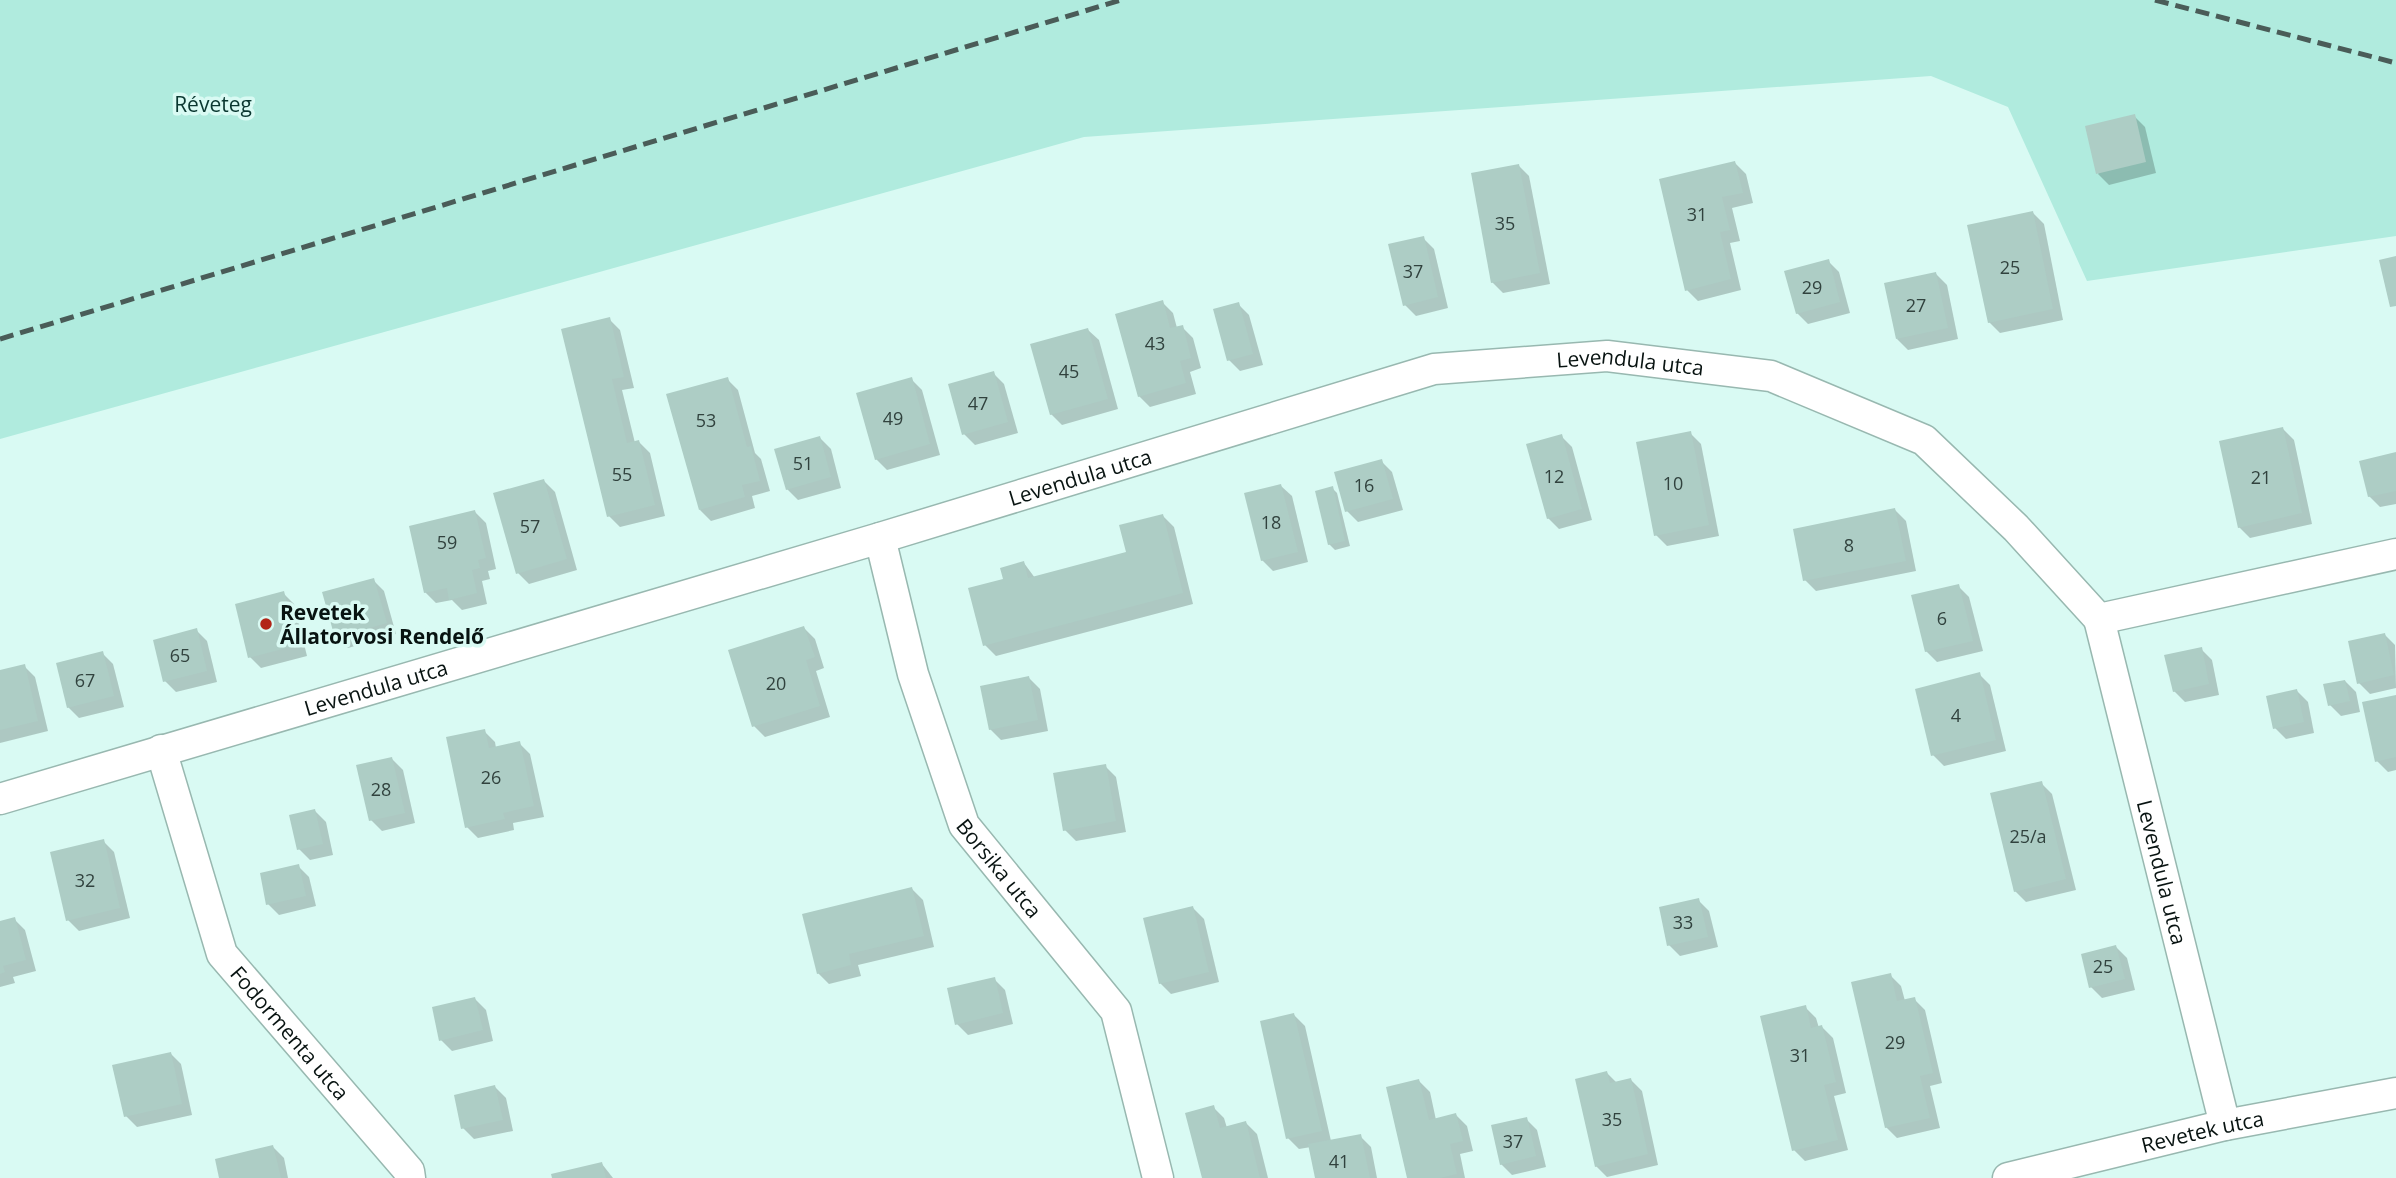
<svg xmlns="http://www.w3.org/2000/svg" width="2396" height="1178" font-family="'Open Sans',sans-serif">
<rect width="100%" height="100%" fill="#d9faf3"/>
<polygon fill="#b0ebde" points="0,0 2396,0 2396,236 2087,281 2008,107 1931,76 1084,137 0,439"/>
<g fill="#0003">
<polygon points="2134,116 2145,127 2156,173 2109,185 2098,174"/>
<polygon points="1735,163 1746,174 1753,203 1732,208 1740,241 1730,243 1741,290 1698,301 1687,290 1661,180"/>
<polygon points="1518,165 1529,176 1550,284 1503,293 1492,282"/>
<polygon points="2033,213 2044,224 2063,320 2000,333 1989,322"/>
<polygon points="1423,238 1434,249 1448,308 1416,316 1405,305"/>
<polygon points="1828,261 1839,272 1850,313 1808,324 1797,313"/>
<polygon points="1936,274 1947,285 1958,339 1908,350 1897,339"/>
<polygon points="1162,302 1173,313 1177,328 1182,327 1193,338 1201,368 1190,372 1196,394 1150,407 1139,396"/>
<polygon points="1238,304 1249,315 1263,365 1240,371 1229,360"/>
<polygon points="609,319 620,330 634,388 622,390 635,443 639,442 650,453 665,516 620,527 609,516"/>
<polygon points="1088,330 1099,340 1118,409 1062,425 1051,414"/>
<polygon points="993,373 1004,384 1018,433 975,445 964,434"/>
<polygon points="727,379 738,390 755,453 761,459 770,491 752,496 755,508 711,521 700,510"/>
<polygon points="911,379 922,390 940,455 887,470 876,459"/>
<polygon points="2283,429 2294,440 2312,524 2250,538 2239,527"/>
<polygon points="1690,433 1701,444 1719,536 1667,546 1656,535"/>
<polygon points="1561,436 1572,447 1592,520 1559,529 1548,518"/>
<polygon points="820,438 831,449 841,488 798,500 787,489"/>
<polygon points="2396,454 2396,504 2380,507 2369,496"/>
<polygon points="1381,461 1392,472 1403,510 1358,522 1347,511"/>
<polygon points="544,481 555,492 577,570 529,584 518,573"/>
<polygon points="1281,486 1292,496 1308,562 1273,571 1262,560"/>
<polygon points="1332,488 1337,493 1350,546 1335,550 1329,544"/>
<polygon points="1895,510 1906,521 1916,571 1816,591 1805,580"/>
<polygon points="475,512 486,523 496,569 488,571 490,579 482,581 487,604 462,610 452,600 436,603 425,592"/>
<polygon points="1163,516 1174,527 1193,604 996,656 985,645 1005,580 1024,563 1035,578 1128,553"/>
<polygon points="373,580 384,591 396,634 348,648 337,637"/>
<polygon points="1958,586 1969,597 1983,651 1937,662 1926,651"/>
<polygon points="283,593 294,604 307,656 261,668 250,657"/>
<polygon points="804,628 815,639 824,668 816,671 830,717 765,737 754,726"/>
<polygon points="196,630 207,641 217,682 176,692 165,681"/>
<polygon points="2384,634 2395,645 2396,688 2370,694 2359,683"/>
<polygon points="2201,649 2212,660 2219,695 2185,702 2174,691"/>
<polygon points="102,653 113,664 124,707 79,718 68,707"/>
<polygon points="24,666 35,677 48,731 0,743 0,672"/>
<polygon points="1979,674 1990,685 2006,751 1944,766 1933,755"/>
<polygon points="1029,678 1040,689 1048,731 1001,740 990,729"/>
<polygon points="2345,681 2356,692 2360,712 2341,716 2330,705"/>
<polygon points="2297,691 2308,702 2314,733 2286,739 2275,728"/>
<polygon points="2396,697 2396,770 2388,772 2377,761"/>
<polygon points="484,731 495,742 496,748 519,743 530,754 544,817 513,823 514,830 478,838 467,827"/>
<polygon points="392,759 403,770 415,823 382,831 371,820"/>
<polygon points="1105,766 1116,777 1126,832 1076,841 1065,830"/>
<polygon points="2041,783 2052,794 2076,890 2026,902 2015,891"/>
<polygon points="315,811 326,822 333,855 310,860 299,849"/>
<polygon points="103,841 114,852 130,918 79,931 68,920"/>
<polygon points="298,866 309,877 316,906 279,915 268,904"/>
<polygon points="912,889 923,900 934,947 858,965 861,976 829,984 818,973"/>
<polygon points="1698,900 1709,911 1718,947 1680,956 1669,945"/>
<polygon points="1193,908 1204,919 1219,982 1171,994 1160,983"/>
<polygon points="14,919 25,930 36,971 13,977 15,983 0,987 0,923"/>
<polygon points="2116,947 2127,958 2135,990 2102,998 2091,987"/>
<polygon points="1890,975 1901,986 1905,1001 1914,999 1925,1010 1942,1083 1930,1086 1940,1128 1897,1138 1886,1127"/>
<polygon points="994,979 1005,990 1013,1024 968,1035 957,1024"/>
<polygon points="475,999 486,1010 493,1041 452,1051 441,1040"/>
<polygon points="1805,1007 1816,1018 1819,1028 1822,1027 1833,1038 1846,1093 1834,1096 1848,1150 1805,1161 1794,1150"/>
<polygon points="1294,1015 1305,1026 1331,1141 1360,1136 1371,1147 1377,1178 1317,1178 1311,1147 1299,1149 1288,1138"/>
<polygon points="170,1053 181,1064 192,1115 137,1127 126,1116"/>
<polygon points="1607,1073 1617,1083 1631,1080 1642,1091 1658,1165 1607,1177 1596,1166"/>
<polygon points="1419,1081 1430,1092 1436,1120 1456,1115 1467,1126 1473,1151 1460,1154 1465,1178 1409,1178"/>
<polygon points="495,1087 506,1098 513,1131 474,1139 463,1128"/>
<polygon points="1213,1107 1224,1118 1227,1128 1246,1123 1257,1134 1268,1178 1204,1178"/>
<polygon points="1526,1119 1537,1130 1546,1167 1512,1175 1501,1164"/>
<polygon points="273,1147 284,1158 288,1178 221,1178"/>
<polygon points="602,1164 613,1178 554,1178"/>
</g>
<g fill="#adcdc5">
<polygon points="2135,114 2146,162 2096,174 2085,126"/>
<polygon points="1735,161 1743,193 1722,197 1730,230 1720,232 1731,279 1685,291 1659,179"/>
<polygon points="1519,164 1540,273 1491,283 1471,173"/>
<polygon points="2033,211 2053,309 1988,323 1967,225"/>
<polygon points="1424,236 1438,297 1403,306 1388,244"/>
<polygon points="2396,256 2396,306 2390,307 2379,260"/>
<polygon points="1829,259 1840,302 1796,314 1784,271"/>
<polygon points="1936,272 1948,328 1896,339 1884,283"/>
<polygon points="1163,300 1170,328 1183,325 1191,358 1180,361 1186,383 1138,397 1115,314"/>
<polygon points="1239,302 1253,354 1227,361 1213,309"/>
<polygon points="610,317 624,377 612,379 627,443 639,440 655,505 607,517 561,329"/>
<polygon points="1088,328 1108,399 1050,415 1030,344"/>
<polygon points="994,371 1008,422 962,435 948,384"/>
<polygon points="728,377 747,447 751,446 760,481 742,485 745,497 699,510 666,394"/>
<polygon points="912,377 930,444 875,460 856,393"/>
<polygon points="2283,427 2302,513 2238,528 2219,441"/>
<polygon points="1691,431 1709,525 1654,536 1636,442"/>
<polygon points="1562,434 1582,509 1547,519 1526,444"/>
<polygon points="820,436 831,477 786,490 774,449"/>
<polygon points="2396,452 2396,491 2368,497 2359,461"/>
<polygon points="1382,459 1393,499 1345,512 1334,472"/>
<polygon points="544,479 567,559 516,574 493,493"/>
<polygon points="1281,484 1298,552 1261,561 1244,493"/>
<polygon points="1333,486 1345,541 1328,545 1315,491"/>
<polygon points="1895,508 1906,561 1803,581 1793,529"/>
<polygon points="475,510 486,558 478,560 480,568 472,570 477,593 449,600 447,588 424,593 409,526"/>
<polygon points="1163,514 1183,593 983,646 968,588 1003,579 1000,568 1024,561 1028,578 1126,552 1119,525"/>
<polygon points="374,578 387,623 335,638 322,592"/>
<polygon points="1959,584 1973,641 1925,652 1911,595"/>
<polygon points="284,591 298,645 248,658 235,604"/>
<polygon points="804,626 815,657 806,660 820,706 752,727 728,650"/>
<polygon points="197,628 207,671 163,682 153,640"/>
<polygon points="2385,633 2394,675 2357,684 2348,641"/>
<polygon points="2202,647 2209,684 2173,692 2164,655"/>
<polygon points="103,651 114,696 67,708 56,663"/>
<polygon points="25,664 38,721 0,730 0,670"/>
<polygon points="1980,672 1996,740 1931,756 1915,689"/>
<polygon points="1029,676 1038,720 989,730 980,686"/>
<polygon points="2345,680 2350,701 2328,706 2323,684"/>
<polygon points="2297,689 2304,722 2273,729 2266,696"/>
<polygon points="2396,695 2396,757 2375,762 2362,702"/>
<polygon points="485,729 489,748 520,741 534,806 503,813 505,819 465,828 446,737"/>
<polygon points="392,757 405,813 369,821 356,765"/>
<polygon points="1106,764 1116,821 1063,831 1053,773"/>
<polygon points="2042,781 2066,879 2014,892 1990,793"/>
<polygon points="315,809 323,844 297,850 289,815"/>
<polygon points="104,839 120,908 66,921 50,852"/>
<polygon points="299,864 306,896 266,905 260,873"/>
<polygon points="912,887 924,936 849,954 851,965 817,974 802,914"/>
<polygon points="1699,898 1708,937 1667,946 1659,907"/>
<polygon points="1193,906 1209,972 1159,984 1143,918"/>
<polygon points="15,917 26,960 3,966 5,972 0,974 0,921"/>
<polygon points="2116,945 2125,979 2089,988 2081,954"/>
<polygon points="1891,973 1897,1001 1915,997 1933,1073 1920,1076 1930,1118 1885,1128 1851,982"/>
<polygon points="995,977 1003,1013 955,1025 947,988"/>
<polygon points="475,997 483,1030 439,1041 432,1007"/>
<polygon points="1806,1005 1811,1028 1822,1025 1836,1082 1824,1085 1838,1140 1792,1151 1760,1016"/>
<polygon points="1294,1013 1322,1131 1286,1139 1260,1021"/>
<polygon points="171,1052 182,1104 124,1117 112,1065"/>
<polygon points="1607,1071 1610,1083 1631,1078 1648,1154 1595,1167 1575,1079"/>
<polygon points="1419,1079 1429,1120 1456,1113 1463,1141 1450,1144 1457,1174 1440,1178 1407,1178 1386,1087"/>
<polygon points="495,1085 503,1120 461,1129 454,1095"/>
<polygon points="1214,1105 1220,1128 1246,1121 1260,1178 1202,1178 1185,1113"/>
<polygon points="1527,1117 1536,1156 1500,1165 1491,1125"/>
<polygon points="1361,1134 1370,1178 1315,1178 1308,1144"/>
<polygon points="273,1145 281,1178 219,1178 215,1159"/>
<polygon points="602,1162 606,1178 552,1178 551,1174"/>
</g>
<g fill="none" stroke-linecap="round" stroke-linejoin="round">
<defs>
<g id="minor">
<path id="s1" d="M880,538L913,674L964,825L1116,1011L1158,1178"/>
<path id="s2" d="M2099,619L2225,1125"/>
<path id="s3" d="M161,750L222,954L409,1171L410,1178"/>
<path id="s4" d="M0,799L880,538L1434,369L1607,356L1771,376L1924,440L2016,528L2099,619L2396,554"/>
<path id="s5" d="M2008,1178L2225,1125L2396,1093"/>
</g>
</defs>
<use href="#minor" stroke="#98b8b0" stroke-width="33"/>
<use href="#minor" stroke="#fff" stroke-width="30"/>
<g stroke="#4a5c58" stroke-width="5" stroke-dasharray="14 7" stroke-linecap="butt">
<polyline points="2155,0 2396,63"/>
<polyline points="0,339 1121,0"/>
</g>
</g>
<circle fill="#b22417" stroke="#d9faf3" stroke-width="2.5" cx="266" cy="624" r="7"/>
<g text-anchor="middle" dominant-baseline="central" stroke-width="7" stroke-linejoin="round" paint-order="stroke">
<g font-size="18" fill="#31423e">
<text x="1697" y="214">31</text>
<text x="1505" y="223">35</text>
<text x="2010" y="267">25</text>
<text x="1413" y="271">37</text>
<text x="1812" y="287">29</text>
<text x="1916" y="305">27</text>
<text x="1155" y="343">43</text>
<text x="1069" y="371">45</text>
<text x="978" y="403">47</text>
<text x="893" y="418">49</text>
<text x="706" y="420">53</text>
<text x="803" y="463">51</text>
<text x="622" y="474">55</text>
<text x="1554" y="476">12</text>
<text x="2261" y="477">21</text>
<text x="1673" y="483">10</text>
<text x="1364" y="485">16</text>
<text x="1271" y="522">18</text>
<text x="530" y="526">57</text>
<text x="447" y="542">59</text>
<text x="1849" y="545">8</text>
<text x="1942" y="618">6</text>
<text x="180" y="655">65</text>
<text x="85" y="680">67</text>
<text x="776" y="683">20</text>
<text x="1956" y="715">4</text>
<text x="491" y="777">26</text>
<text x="381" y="789">28</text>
<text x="2028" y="836">25/a</text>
<text x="85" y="880">32</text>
<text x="1683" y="922">33</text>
<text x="2103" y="966">25</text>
<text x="1895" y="1042">29</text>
<text x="1800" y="1055">31</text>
<text x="1612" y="1119">35</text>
<text x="1513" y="1141">37</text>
<text x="1339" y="1161">41</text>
</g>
<g font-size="21" fill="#0a3730" stroke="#d9faf3">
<text x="213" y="104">Réveteg</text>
</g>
<g font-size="21" fill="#081311" stroke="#d9faf3">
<text stroke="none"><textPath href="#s4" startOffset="1694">Levendula utca</textPath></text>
<text stroke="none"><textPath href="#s4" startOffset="1127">Levendula utca</textPath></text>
<text stroke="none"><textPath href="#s4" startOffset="392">Levendula utca</textPath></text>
<text stroke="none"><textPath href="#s1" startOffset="355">Borsika utca</textPath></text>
<text stroke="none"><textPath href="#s2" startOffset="261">Levendula utca</textPath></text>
<text stroke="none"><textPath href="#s3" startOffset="317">Fodormenta utca</textPath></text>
<text stroke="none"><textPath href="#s5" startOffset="200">Revetek utca</textPath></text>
</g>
<g font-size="21" font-weight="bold" fill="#081311" stroke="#d9faf3" text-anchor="start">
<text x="280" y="612">Revetek<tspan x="280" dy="24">Állatorvosi Rendelő</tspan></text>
</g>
</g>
</svg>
